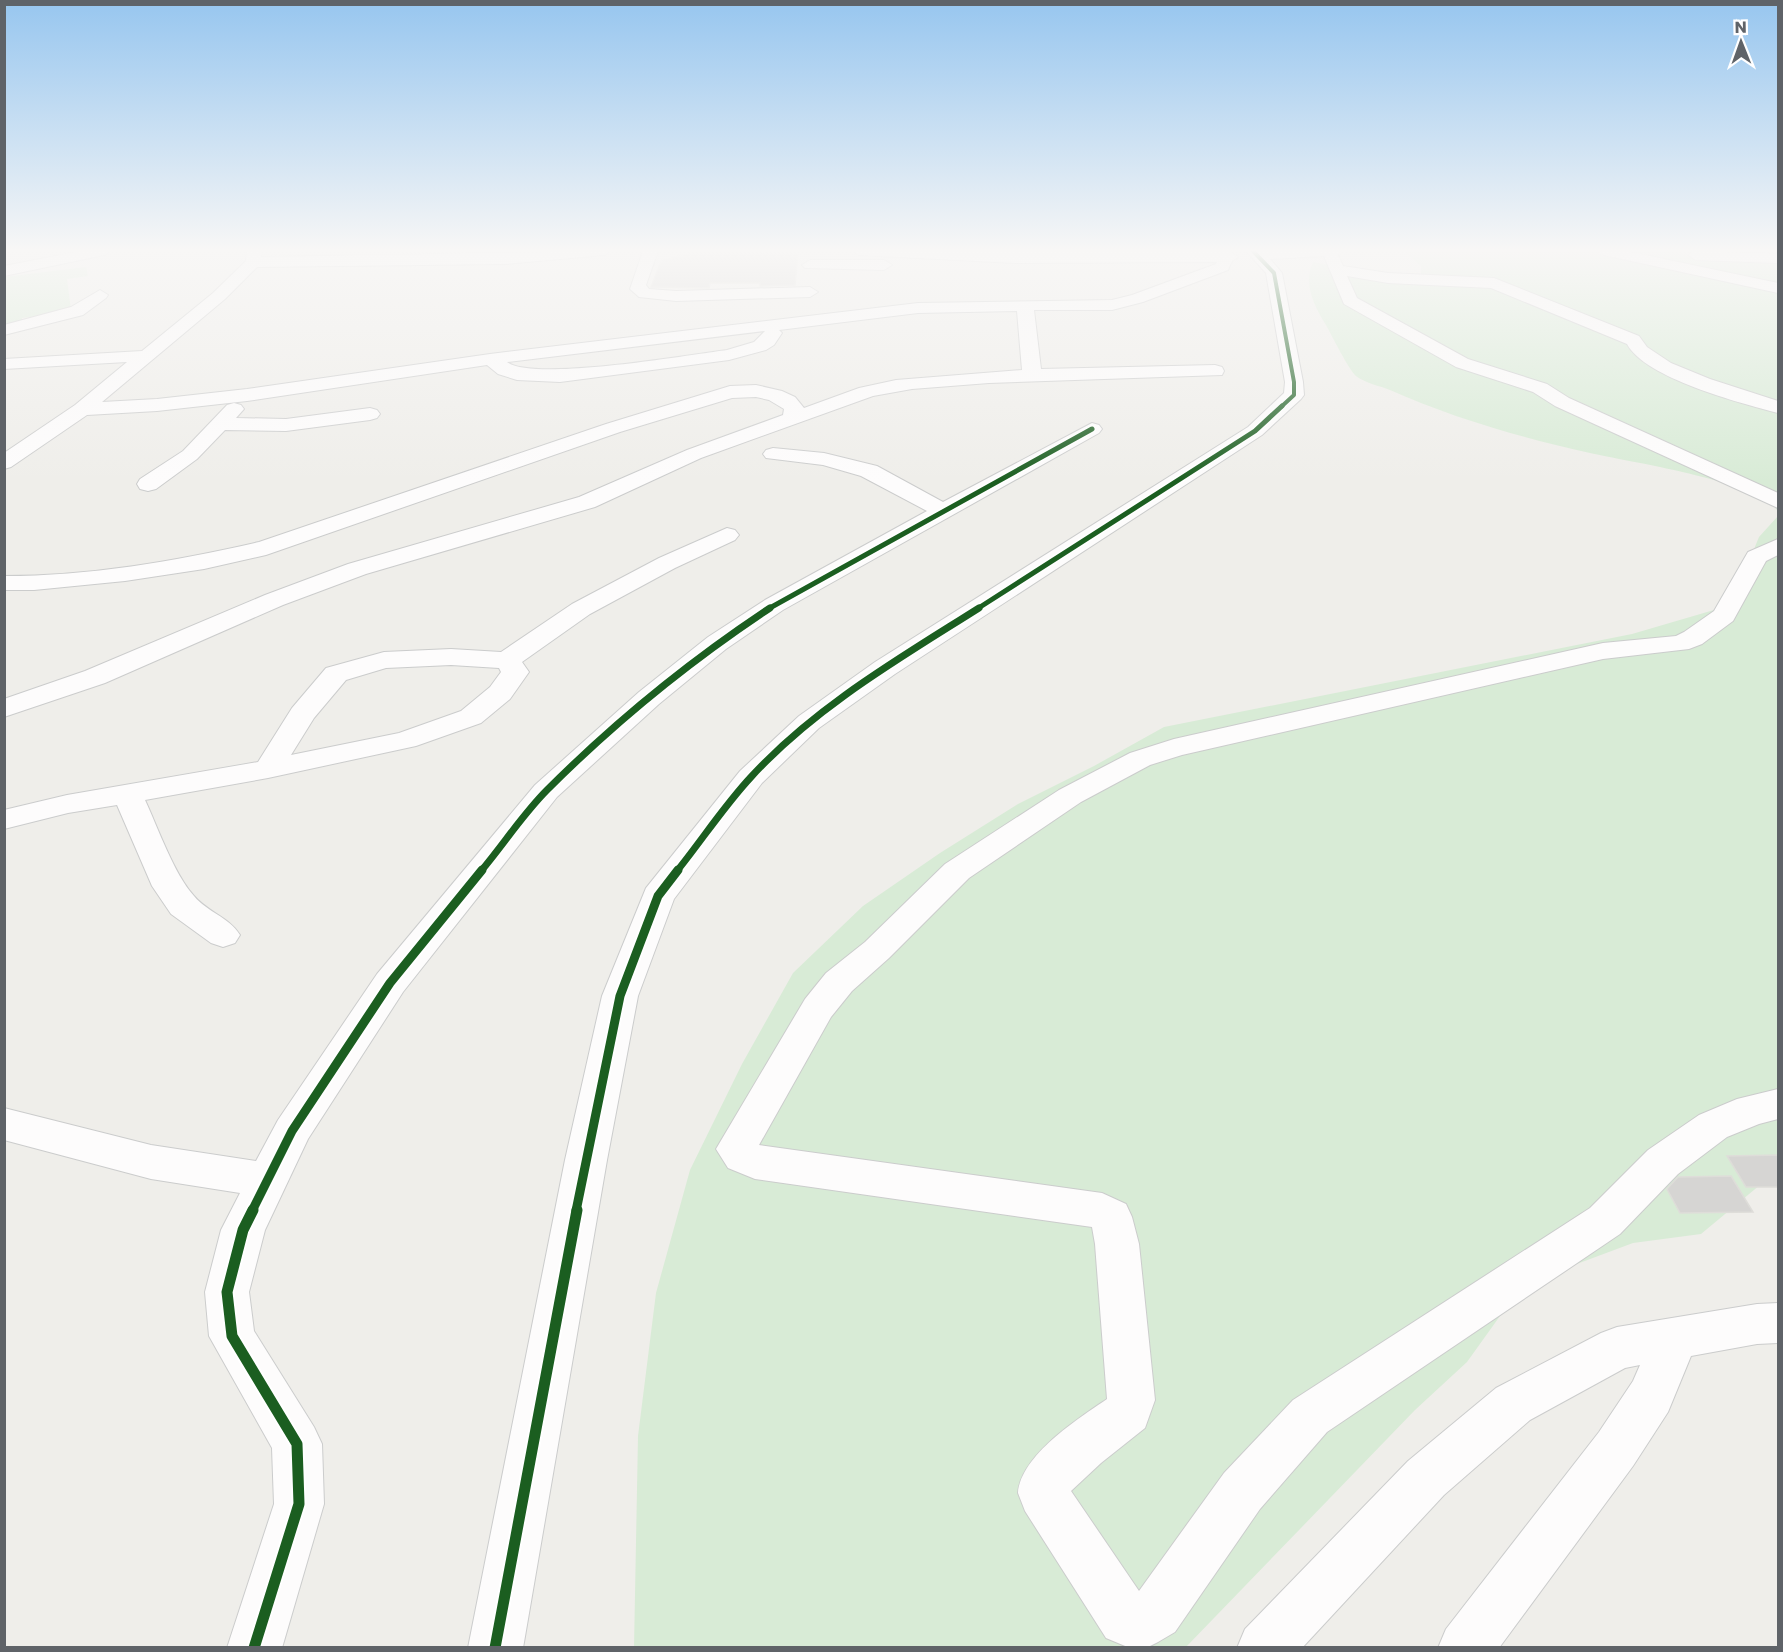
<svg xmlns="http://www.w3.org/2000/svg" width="1783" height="1652" font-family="Poppins,sans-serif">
<rect width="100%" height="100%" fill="#efeeea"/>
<g fill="#d8ebd6">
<path d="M1403,251H1647L1778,257V512C1765,482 1624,461 1590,453C1522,438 1453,418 1390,390C1380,386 1365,383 1356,376C1349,370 1332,336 1326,325C1314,306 1303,284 1313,262L1384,274L1421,276V266Z"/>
<polygon points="86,267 88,276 67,279 71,310 62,313 22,318 22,322 5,325 4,277"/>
<polygon points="1778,516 1778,1170 1701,1234 1633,1243 1566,1268 1505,1309 1467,1362 1415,1410 1186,1647 634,1648 638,1436 656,1293 690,1170 742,1064 793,973 863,906 940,853 1018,804 1094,766 1164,727 1632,634 1731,605 1759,537"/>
</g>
<g fill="#d6d5d3" stroke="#deddd9" stroke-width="1.5">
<polygon points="694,252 798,254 795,285 760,286 760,283 710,283 709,288 651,287 661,261"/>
<polygon points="1779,1155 1779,1187 1746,1187 1727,1156"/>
<polygon points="1731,1176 1753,1212 1680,1213 1667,1189 1678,1177"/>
</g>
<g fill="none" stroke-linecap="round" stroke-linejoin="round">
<defs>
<g id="minor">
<polygon points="81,251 111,251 104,255 4,276 4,266"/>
<path d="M247,251H262L261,257L611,251L604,255L506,264L257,267L225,299L102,402L157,399L247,389L490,354L918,303L1112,300L1132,295L1216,264L1217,262L1015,263L859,255L852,251L1230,252L1238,257L1232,261L1228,270L1143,302L1112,310H1034L1041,369L1215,365L1222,367L1224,371L1222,375L989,383L912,389L873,396L701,458L595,507L366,574L283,605L105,683L4,717V699L85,671L265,595L348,564L579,497L687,450L783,415L784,409L769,400L756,397L732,398L620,432L266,555L204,569L125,581L34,590H4V576C90,576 176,561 259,542L606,424L730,386L756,385L782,391L795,397L804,408L859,388L896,380L1022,370L1017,311L918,313L779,330L782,333L774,345L766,350L729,360L560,382L517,380L498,374L487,365L247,401L157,411L87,415L11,467L4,469V453L75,405L127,362L4,369V359L142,351L213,293L246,261ZM765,331L754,342L727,350C688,355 533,382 507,362Z"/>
<polygon points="643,251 658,251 646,285 649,289 676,291 810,287 818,292 810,297 676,301 639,297 630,289"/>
<path d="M1246,251H1344L1338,255L1343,266L1388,273L1494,278L1639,336L1647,347L1671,363L1710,379L1778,401V413C1740,403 1645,378 1627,344L1491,288L1388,283L1347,276L1357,298L1468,359L1547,384L1569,398L1778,493V508L1555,406L1533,392L1456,367L1344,304L1324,256L1270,259L1282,273L1303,382L1304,395L1301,399L1262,435L895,674L819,728L762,783L674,899L638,996L607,1160L523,1648H468L565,1160L602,996L646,888L740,771L799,716L875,662L1248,427L1284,393L1285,382L1266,273Z"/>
<polygon points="1597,251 1626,251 1778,283 1778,293 1604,255"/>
<polygon points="1693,251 1778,254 1778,263 1696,260 1688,255"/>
<polygon points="810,260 884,260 892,265 884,270 805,268 802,265"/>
<polygon points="100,290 108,295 106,298 83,315 4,335 4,325 71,307"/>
<polygon points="234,403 241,405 244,409 236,418 286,419 370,408 377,410 380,414 377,418 370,420 286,431 225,430 197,459 156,489 148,491 140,489 137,484 140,479 183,451 227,405"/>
<polygon points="1092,423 1099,425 1102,429 1099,433 783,610 726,649 659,704 557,797 403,992 308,1139 265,1230 249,1292 254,1331 314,1427 322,1444 324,1504 282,1648 227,1648 274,1504 272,1448 209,1336 205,1292 221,1230 240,1193 151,1179 4,1140 4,1108 151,1145 256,1161 278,1120 377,974 535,785 639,692 708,637 765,600 927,511 861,476 823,465 766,458 763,454 766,450 773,448 824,453 877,466 943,502"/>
<path d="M727,528L735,530L739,535L735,540L675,568L590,614L522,662L529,672L510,699L481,723L416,746L268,778L145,800C158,828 174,874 194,896C207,912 229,917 240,935L235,943L223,947L211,943L171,914L152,886L117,805L68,813L4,829V810L67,795L258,762L292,708L326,668L384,652L451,649L501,652L572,604L659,558ZM451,665L499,668L501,672L490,687L461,711L399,733L291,755L314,718L346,680L386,668Z"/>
<path d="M1778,539V555L1766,561L1733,621L1702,644L1689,649L1603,659L1182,755L1150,765L1081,802L969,878L889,958L852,991L831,1017L759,1145L1102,1193L1126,1204L1132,1217L1139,1244L1155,1400L1145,1428L1101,1463L1071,1491L1139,1591L1224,1473L1293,1400L1590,1208L1648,1150L1699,1115L1737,1099L1778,1089V1119L1759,1124L1727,1137L1678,1174L1620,1234L1327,1432L1260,1509L1175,1632L1158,1642L1146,1648H1130L1106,1638L1025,1511L1018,1493C1021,1455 1078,1419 1107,1399L1095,1244L1092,1227L755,1179L728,1168L716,1149L805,999L826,973L865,942L945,864L1059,790L1130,753L1174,739L1603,643L1676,636L1684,632L1714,611L1748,552Z"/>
<polygon points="1778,1303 1778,1343 1757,1344 1691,1356 1668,1412 1633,1466 1499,1648 1438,1648 1446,1629 1599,1432 1633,1381 1640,1365 1625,1368 1530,1420 1444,1495 1302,1648 1237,1648 1245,1629 1408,1461 1496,1388 1601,1333 1617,1327 1757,1304"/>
</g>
</defs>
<use href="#minor" stroke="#cbcccc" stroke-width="2"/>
<use href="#minor" fill="#fdfcfc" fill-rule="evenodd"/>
<defs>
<polyline id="cycleway-far4" points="1253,251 1274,273 1294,382 1294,395 1281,407"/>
<g id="cycleway-far3">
<polyline points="768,609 1092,429"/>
<polyline points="977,609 1255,431 1282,406"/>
</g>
<g id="cycleway-far2">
<path d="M481,871C503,845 523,814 547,790C615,722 690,661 770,608"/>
<path d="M677,871C702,840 724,806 751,777C815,707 900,658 979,608"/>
</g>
<g id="cycleway-far1">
<polyline points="252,1211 292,1131 390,983 482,870"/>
<polyline points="576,1211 620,996 658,896 678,870"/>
</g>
<g id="cycleway">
<polyline points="253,1210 243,1230 227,1292 232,1336 297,1444 299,1504 254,1648"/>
<polyline points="495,1648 577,1210"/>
</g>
</defs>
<use href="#cycleway-far4" stroke="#fff" stroke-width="6"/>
<use href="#cycleway-far3" stroke="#fff" stroke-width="8"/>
<use href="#cycleway-far2" stroke="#fff" stroke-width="10"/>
<use href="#cycleway-far1" stroke="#fff" stroke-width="13"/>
<use href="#cycleway" stroke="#fff" stroke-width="15"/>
<use href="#cycleway-far4" stroke="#1b5e20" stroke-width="4"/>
<use href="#cycleway-far3" stroke="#1b5e20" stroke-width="5"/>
<use href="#cycleway-far2" stroke="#1b5e20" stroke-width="7"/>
<use href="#cycleway-far1" stroke="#1b5e20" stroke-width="9"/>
<use href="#cycleway" stroke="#1b5e20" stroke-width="11"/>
</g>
<linearGradient id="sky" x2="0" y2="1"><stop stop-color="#97c6ef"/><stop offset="0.52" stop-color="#f8f7f6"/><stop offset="1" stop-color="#f8f7f6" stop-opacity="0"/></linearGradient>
<rect width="1783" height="482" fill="url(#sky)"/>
<rect width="1783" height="1652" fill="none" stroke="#5f6368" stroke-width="12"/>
<g transform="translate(1741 42) rotate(359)" stroke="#ffffff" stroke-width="4.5" paint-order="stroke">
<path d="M0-4.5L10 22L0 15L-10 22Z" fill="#5f6368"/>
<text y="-9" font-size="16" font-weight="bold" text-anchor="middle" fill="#5f6368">N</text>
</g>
</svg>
